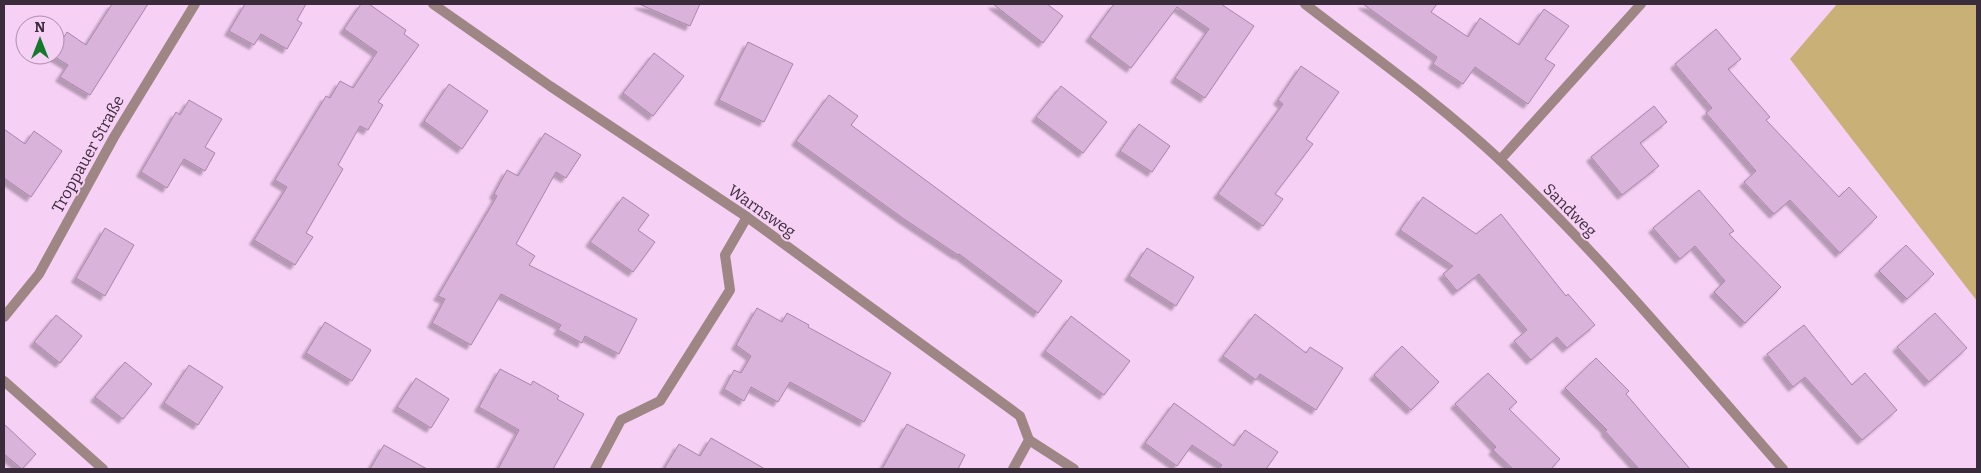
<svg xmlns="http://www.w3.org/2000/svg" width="1981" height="473" font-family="Bitter,serif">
<defs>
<filter id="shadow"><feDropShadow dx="-4.5" dy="4.5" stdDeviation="1" flood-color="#0004"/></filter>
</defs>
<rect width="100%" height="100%" fill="#f7d0f6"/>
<polygon fill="#c9b077" points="1837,4 1977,4 1977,301 1790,59"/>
<g fill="#d9b3d9" stroke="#aa86aa" filter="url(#shadow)">
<polygon points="112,4 148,4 90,95 60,77 68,65 52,55 55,55 55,51 67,32 86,45"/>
<polygon points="245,4 306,4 297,20 302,23 287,49 261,34 254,45 229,31"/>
<polygon points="361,4 369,4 406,30 404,34 419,45 378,102 383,105 368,130 360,126 338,165 343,169 306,233 313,237 295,265 254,240 287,187 275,180 326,96 330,98 340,81 353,88 377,52 344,29"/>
<polygon points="639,4 700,4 690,26"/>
<polygon points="993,4 1047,4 1063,16 1043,43"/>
<polygon points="1114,4 1221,4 1254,26 1205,98 1175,78 1209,29 1177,7 1131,68 1090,37"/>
<polygon points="1363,4 1437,4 1431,12 1468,37 1480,18 1519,45 1544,9 1569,26 1545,59 1555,65 1528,104 1475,67 1463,84 1433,64 1437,57"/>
<polygon points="1716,29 1741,59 1728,69 1770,117 1766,120 1839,197 1849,187 1877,217 1840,253 1790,200 1774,214 1744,182 1756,171 1706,113 1712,108 1675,64"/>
<polygon points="748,42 793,64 764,122 719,100"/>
<polygon points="654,53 684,76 653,116 623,93"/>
<polygon points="1301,66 1339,92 1306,139 1313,144 1275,194 1283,199 1263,226 1218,194 1283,104 1278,100"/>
<polygon points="449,84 488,111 462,149 424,121"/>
<polygon points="1061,86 1107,122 1083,153 1036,117"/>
<polygon points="829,95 858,116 851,125 1062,281 1038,313 959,254 958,255 904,219 796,141"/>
<polygon points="189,100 222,119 205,147 215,153 205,171 184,159 167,188 141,172 176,112 180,115"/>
<polygon points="1654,106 1667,122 1640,143 1659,166 1622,195 1591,157"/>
<polygon points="1139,124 1170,146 1152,172 1120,151"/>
<polygon points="4,129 25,144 34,131 62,151 31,197 4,178"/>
<polygon points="545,133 581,155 566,178 556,172 516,244 535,256 529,265 637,319 619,354 585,336 582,343 558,330 561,325 501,294 471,345 432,323 445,299 438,296 497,196 494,194 507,170 518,176"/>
<polygon points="1699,190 1734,231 1729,234 1781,287 1745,323 1714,292 1725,281 1695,246 1680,259 1653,228"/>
<polygon points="623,197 649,215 638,230 655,242 633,272 590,242"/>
<polygon points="1423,197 1476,234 1501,214 1566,296 1568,294 1595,325 1567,348 1557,337 1531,360 1514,341 1527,330 1479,274 1457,291 1443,274 1453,266 1400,230"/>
<polygon points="105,228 134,245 105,296 76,278"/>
<polygon points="1906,245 1934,274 1907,299 1879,271"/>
<polygon points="1147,248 1194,277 1176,306 1129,276"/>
<polygon points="757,308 782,322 787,313 809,325 808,327 891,373 864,422 790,382 778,402 751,387 744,401 724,389 734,370 741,373 751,356 736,345"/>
<polygon points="1935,313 1967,348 1929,382 1897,347"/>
<polygon points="1255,314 1306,353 1310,347 1343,368 1316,410 1260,374 1256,380 1223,356"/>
<polygon points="56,315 82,336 60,363 34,342"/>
<polygon points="1071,316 1130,361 1104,395 1045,351"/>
<polygon points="325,322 371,350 352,381 306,353"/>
<polygon points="1804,325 1852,385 1865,373 1897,410 1862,440 1805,377 1793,387 1767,354"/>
<polygon points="1402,346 1439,382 1411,410 1374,375"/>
<polygon points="1596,358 1629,391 1626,394 1690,469 1639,469 1605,431 1607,430 1565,388"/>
<polygon points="125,362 152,384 123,419 95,397"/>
<polygon points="189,365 223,387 198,425 164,403"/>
<polygon points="500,369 531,385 533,381 559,396 557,399 584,414 553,469 498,469 519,430 479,407"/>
<polygon points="1488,373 1517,402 1509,409 1560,459 1551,469 1513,469 1493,450 1496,447 1455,404"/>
<polygon points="416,378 449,399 431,428 397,407"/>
<polygon points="1174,403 1234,446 1245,430 1278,452 1266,469 1219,469 1222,465 1192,445 1177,466 1145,443"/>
<polygon points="4,424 36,454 22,469 4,454"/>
<polygon points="907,424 965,455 958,469 882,469"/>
<polygon points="711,438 765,469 664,469 679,444 700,456"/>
<polygon points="384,445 427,469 370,469"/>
</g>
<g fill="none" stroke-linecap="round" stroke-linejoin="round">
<polyline stroke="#9d8683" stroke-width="10" points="1500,160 1641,4"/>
<g stroke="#9d8683" stroke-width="10">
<polyline points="433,4 550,86 747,217 1020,416 1029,440 1013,469"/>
<path d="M1305,4C1371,55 1439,103 1500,160C1601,256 1691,364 1783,469"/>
<polyline points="4,317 39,274 114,137 195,4"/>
<polyline points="4,381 103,469"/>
<polyline points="1029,440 1074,469"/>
<polyline points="595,469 621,420 660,401 730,290 725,255 747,217"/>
</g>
</g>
<g text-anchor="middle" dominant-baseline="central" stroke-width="4" stroke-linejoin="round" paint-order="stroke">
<g font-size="16" fill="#3a2c3a" stroke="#f7d0f6">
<text transform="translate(88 154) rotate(-61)">Troppauer Straße</text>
<text transform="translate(1570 210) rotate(45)">Sandweg</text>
<text transform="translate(762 211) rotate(35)">Warnsweg</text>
</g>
</g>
<rect width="1981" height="473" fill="none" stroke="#3a2c3a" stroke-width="10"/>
<g transform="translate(40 40)"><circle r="24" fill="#f7d0f6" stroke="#ab8eab"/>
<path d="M0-4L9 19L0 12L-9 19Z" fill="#13792b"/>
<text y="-8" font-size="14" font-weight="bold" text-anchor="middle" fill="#3a2c3a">N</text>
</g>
</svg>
